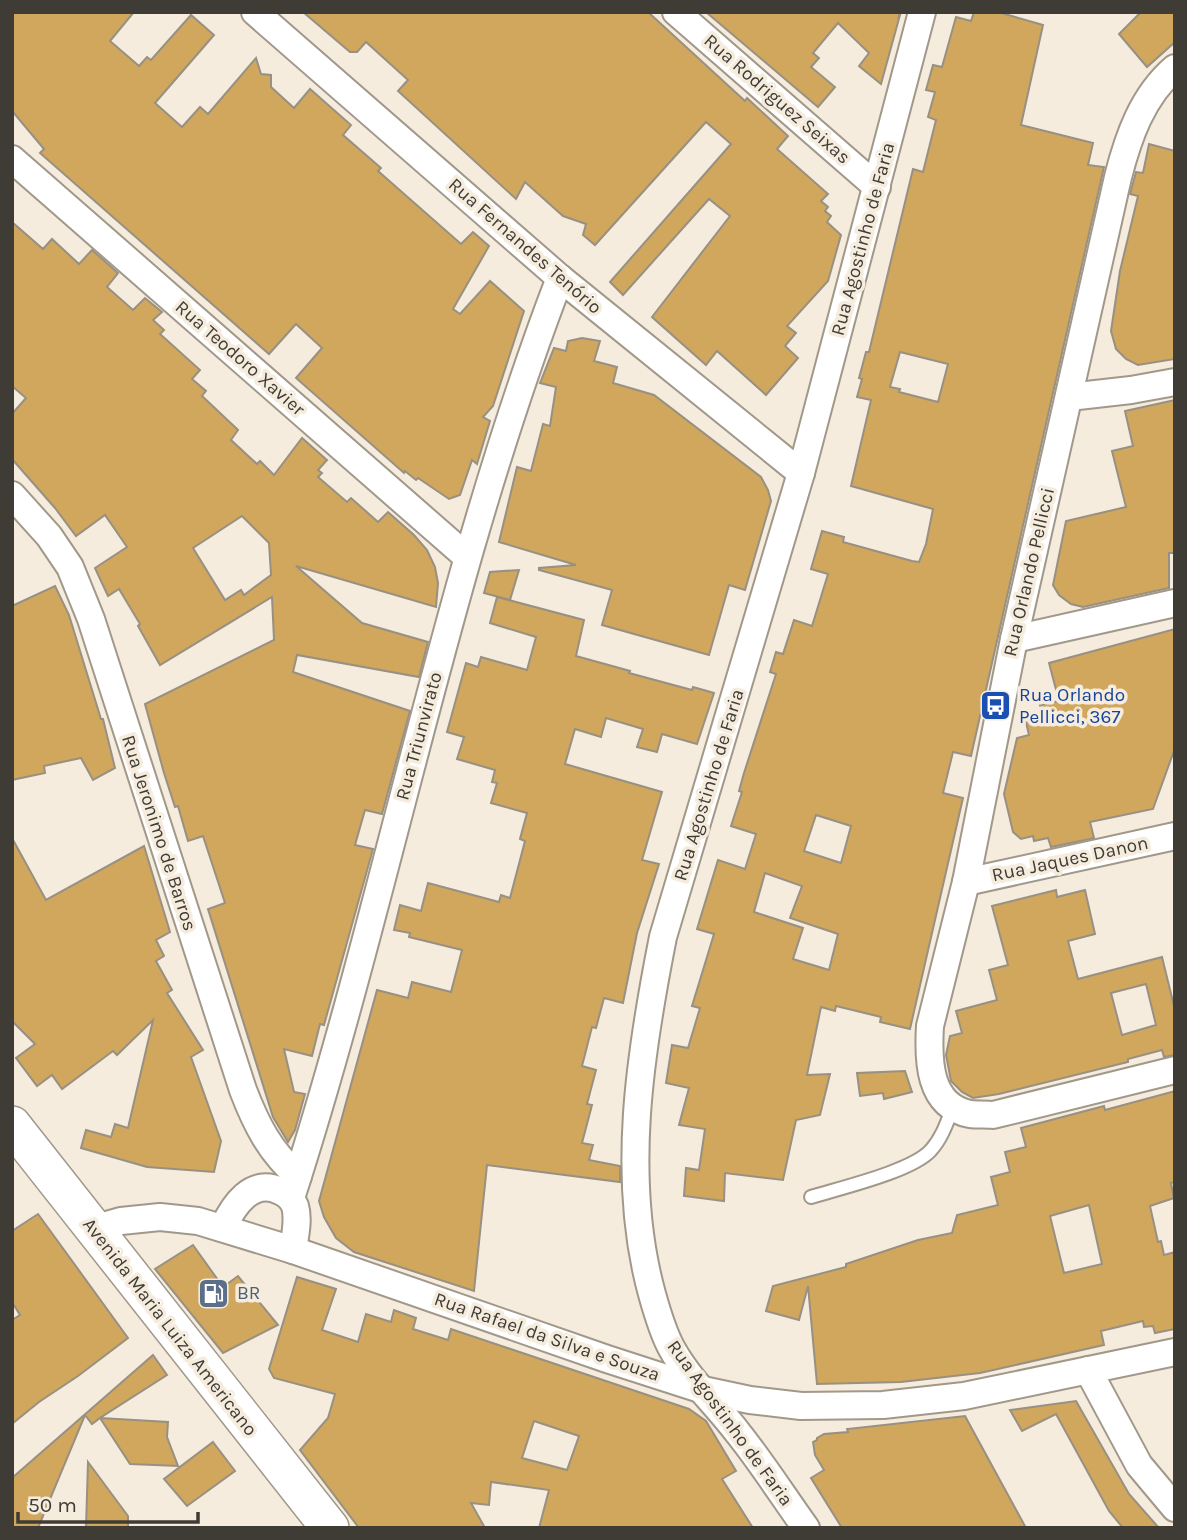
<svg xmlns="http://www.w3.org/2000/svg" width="1187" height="1540" font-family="Karla,sans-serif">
<rect width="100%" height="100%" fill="#f5ecdd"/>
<g fill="#d0a75c" stroke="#989082" stroke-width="2" fill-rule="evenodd">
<polygon points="12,12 134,12 110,41 139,66 147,57 151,60 191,15 214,35 155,103 182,127 200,107 208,114 256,58 261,74 271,75 271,87 294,108 310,89 351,125 343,135 381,168 378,171 461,244 473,232 489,246 453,309 460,314 490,281 524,311 493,406 483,417 490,421 477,464 472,460 460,495 449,499 418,478 416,480 405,471 404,473 296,378 322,348 296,324 269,354 40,153 44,149 12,111"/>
<polygon points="303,12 648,12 745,101 747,98 788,136 777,149 828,194 821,201 828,207 825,211 831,216 827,222 841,235 828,281 787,326 796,333 785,346 798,358 766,395 717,351 706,365 652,317 730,216 709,199 623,295 610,282 731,144 706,122 595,245 583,235 586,224 563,216 525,182 516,199 398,91 408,80 366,42 357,52 350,52"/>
<polygon points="706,12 900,12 899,16 900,15 881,84 859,66 869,53 838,23 813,53 819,58 811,67 835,87 818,107"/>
<path d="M974,12H998L1043,25L1021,125L1093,143L1088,165L1104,167L971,756L953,752L943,793L963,798L910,1029L880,1022L881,1017L836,1006L835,1011L821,1007L807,1075L830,1074L820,1115L796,1120L783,1180L725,1173L724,1201L684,1196L686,1168L699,1170L705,1129L679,1125L689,1088L666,1083L672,1045L688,1048L700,1008L692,1006L714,934L697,929L718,860L745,869L756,834L731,826L742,792L739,791L744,773L776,674L770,672L776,652L783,654L794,620L812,626L828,574L811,569L822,531L844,537L843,542L912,561L919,562L926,544L933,509L851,486L871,400L857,397L862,379L859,378L866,352H869L913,169L923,172L936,120L928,117L935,92L926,90L933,65L942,67L956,17L971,21ZM900,352L948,364L938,402L899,392L900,389L890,387ZM816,815L851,826L841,863L804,851ZM765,873L802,886L790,918L838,934L829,970L793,959L803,928L754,912Z"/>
<polygon points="1141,12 1175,12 1175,42 1147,67 1119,34"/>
<polygon points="1149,144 1175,151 1175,359 1138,365 1126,359 1116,349 1111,331 1120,271 1138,196 1130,194 1136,172 1143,173"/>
<path d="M12,222L43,249L52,239L79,264L92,250L118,273L107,287L133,310L145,298L162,312L153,320L164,330L160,334L200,370L192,379L206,391L202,396L238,430L231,440L257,464L260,461L274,475L302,438L327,460L318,470L322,473L318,477L347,502L351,498L378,522L388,512L414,535L427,550L435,567L438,583L436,607L296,566L362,623L428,642L419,677L297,655L293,672L410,711L382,814L365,810L355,845L373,849L324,1025L320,1024L312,1056L284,1049L294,1092L305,1094L295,1130L288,1142L273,1117L208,909L225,903L203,836L188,841L178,806L175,807L164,773L145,704L274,640L272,597L160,665L138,626L140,624L119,589L108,596L95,568L127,547L105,515L76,536L55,508L12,459V414L26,398L12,386ZM242,516L269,543L271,575L244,595L241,590L225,600L193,548Z"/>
<polygon points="582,338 600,341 594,361 617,367 613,383 654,395 761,477 768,490 771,501 745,590 729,585 709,655 602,625 612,590 539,570 539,568 576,565 499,542 517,467 531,471 543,424 550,426 556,387 540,383 554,348 566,351 568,341"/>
<polygon points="1175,400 1175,553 1169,553 1169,588 1083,607 1071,604 1059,595 1053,585 1066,521 1126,507 1112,451 1133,446 1125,411"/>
<polygon points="519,570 510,600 484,593 490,572"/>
<polygon points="55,586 69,615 101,719 103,719 115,768 93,780 81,758 44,766 45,773 12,780 12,606"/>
<polygon points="497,597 584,620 576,656 630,671 629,673 692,690 693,687 714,693 697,744 662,734 657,752 637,747 643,729 606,718 601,737 575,729 565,764 662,792 642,860 659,864 637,933 623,1003 604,998 596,1028 592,1027 582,1066 596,1070 587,1104 592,1105 582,1143 593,1145 589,1160 620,1166 620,1182 487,1165 474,1291 354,1252 336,1238 324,1217 319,1201 377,990 408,998 412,982 451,992 462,950 409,937 410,933 394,930 400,905 421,911 428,883 499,902 501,895 510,898 525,841 520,839 527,813 491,803 497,783 492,782 495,770 457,759 464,737 447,732 466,663 478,667 481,657 527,670 536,637 490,623"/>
<polygon points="1175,629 1175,748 1153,809 1090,822 1094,838 1090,839 1051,847 1048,838 1034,841 1033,836 1021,839 1013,832 1004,794 1017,738 1029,735 1025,718 1042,714 1040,705 1059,701 1049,663"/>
<polygon points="12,838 46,900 144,846 170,932 156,940 164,956 156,961 172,990 167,993 203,1050 191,1057 221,1141 214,1172 147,1167 81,1148 86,1130 111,1137 115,1124 128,1128 153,1020 117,1055 113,1051 62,1089 52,1075 37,1086 16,1058 35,1044 12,1021"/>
<path d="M1056,890L1057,897L1085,890L1095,934L1068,941L1078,979L1162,957L1175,1010V1055L1164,1057L1162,1050L1128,1059V1062L999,1094L973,1098L962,1092L951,1081L946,1055L950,1036L962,1033L956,1011L997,1000L989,970L1008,965L992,906ZM1146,984L1156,1025L1122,1035L1111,993Z"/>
<polygon points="905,1071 912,1092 884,1099 883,1093 860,1096 857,1073"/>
<path d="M1175,1091V1182L1171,1183L1174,1198L1150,1206L1158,1242L1161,1241L1164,1255L1175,1252V1329L1155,1333L1153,1326L1144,1327L1143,1321L1101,1331L1104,1345L980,1373L901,1382L817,1384L808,1286L799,1320L766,1311L773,1286L846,1267V1264L918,1240L952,1233L957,1215L998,1205L991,1177L1010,1172L1005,1152L1026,1147L1021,1128L1104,1106L1105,1110ZM1089,1205L1102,1264L1064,1273L1050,1216Z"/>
<polygon points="38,1214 128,1338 78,1376 39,1402 12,1424 12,1320 20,1315 12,1302 12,1231"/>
<polygon points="193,1245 223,1287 238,1276 278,1325 223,1353 155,1269"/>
<path d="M297,1277L336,1289L322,1330L358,1342L366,1314L391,1322L394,1310L416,1318L413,1329L448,1340L451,1329L689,1409L706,1421L736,1471L722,1479L753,1528H539L549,1490L491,1482L489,1505L471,1503L485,1528H359L300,1450L328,1418L335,1394L274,1378L269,1369ZM534,1421L579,1436L567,1470L522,1458Z"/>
<polygon points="153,1355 167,1375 100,1418 168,1422 167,1437 178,1466 130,1464 100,1418 92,1424 85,1415 38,1528 12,1528 12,1478"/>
<polygon points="1076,1401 1129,1494 1159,1528 1123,1528 1109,1511 1056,1414 1022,1431 1010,1410"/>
<polygon points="965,1416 1026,1528 842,1528 811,1478 824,1470 815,1455 813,1442 817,1440 817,1438 824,1434 848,1432 847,1429"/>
<polygon points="213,1442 235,1471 187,1506 164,1479"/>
<polygon points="88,1462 128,1516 128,1528 86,1528"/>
</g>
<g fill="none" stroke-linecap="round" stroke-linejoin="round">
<defs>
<path id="service" d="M811,1197C840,1188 913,1171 931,1150C942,1138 947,1122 953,1107"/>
<g id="minor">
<polyline points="255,12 560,278 801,473"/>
<polyline points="676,12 877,187"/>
<path d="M1175,68C1142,96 1128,138 1118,177L1014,639L966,882L930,1026C928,1059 928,1106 970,1114C978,1115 986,1114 993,1115L1175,1070"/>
<polyline points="12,159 467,557"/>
<polyline points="1069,397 1131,390 1175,382"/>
<path d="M12,495L49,536L70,567L91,619L243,1090C256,1124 270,1152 298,1176"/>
<polyline points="1014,639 1175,603"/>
<polyline points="966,882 1175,836"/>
<path d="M291,1198C389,894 445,577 560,278"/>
<path d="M223,1228C233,1206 252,1177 280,1191C287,1194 292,1198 295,1206C299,1219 295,1236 293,1250"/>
<polyline points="93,1229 121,1221 160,1217 198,1221 293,1250 607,1359 703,1390 750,1400 801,1406 883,1405 964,1396 1175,1352"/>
<polyline points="1088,1370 1139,1465 1175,1508"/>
<path d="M806,1528C783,1496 762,1463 738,1433C717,1405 689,1380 672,1349C663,1333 657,1312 652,1294C620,1178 640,1053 663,937L801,473L922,12"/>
</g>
<polyline id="secondary" points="12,1125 330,1528"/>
</defs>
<use href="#service" stroke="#a1988a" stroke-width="16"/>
<use href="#minor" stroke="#a1988a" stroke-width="30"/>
<use href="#secondary" stroke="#a1988a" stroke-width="40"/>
<use href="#service" stroke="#fff" stroke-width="12"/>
<use href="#minor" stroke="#fff" stroke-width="26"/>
<use href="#secondary" stroke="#fff" stroke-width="37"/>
</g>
<defs>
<symbol id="bus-square" viewBox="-11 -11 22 22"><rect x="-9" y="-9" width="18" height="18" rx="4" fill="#1a4fb4" stroke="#f5ecdd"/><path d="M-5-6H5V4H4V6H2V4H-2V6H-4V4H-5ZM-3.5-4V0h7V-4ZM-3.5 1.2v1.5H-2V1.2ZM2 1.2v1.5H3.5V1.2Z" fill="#fff"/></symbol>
<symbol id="fuel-square" viewBox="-11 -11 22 22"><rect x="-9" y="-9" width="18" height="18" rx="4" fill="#5c6f8a" stroke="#f5ecdd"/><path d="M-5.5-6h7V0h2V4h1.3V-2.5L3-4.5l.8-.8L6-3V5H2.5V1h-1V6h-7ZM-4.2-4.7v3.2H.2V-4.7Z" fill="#fff"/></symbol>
</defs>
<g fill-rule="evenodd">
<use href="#bus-square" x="978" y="688" width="35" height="35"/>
<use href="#fuel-square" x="196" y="1276" width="35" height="35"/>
</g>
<g text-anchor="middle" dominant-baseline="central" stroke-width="7" stroke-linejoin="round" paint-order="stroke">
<g font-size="19" fill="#3f3c36" stroke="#f5ecdd">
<text transform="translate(777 99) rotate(41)">Rua Rodriguez Seixas</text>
<text transform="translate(863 239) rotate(-75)">Rua Agostinho de Faria</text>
<text transform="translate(525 246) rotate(41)">Rua Fernandes Tenório</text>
<text transform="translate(240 358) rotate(41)">Rua Teodoro Xavier</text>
<text transform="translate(1029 572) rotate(-77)">Rua Orlando Pellicci</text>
<text transform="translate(419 736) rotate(-75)">Rua Triunvirato</text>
<text transform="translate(709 785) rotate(-73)">Rua Agostinho de Faria</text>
<text transform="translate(159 833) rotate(72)">Rua Jeronimo de Barros</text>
<text transform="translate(1070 859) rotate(-12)">Rua Jaques Danon</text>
<text transform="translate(170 1327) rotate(52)">Avenida Maria Luiza Americano</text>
<text transform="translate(547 1337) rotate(19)">Rua Rafael da Silva e Souza</text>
<text transform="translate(730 1423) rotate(54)">Rua Agostinho de Faria</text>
</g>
<g font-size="19" fill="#164399" stroke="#f5ecdd" text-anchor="start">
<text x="1019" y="695">Rua Orlando<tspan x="1019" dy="22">Pellicci, 367</tspan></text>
</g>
<g font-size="19" fill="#4e5e75" stroke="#f5ecdd" text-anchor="start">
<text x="237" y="1293">BR</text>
</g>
</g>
<rect width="1187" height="1540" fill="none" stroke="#3f3c36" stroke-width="28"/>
<path d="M18 1512v10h180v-10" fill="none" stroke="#3f3c36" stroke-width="3.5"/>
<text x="28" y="1512" font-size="21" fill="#3f3c36" stroke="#f5ecdd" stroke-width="5" paint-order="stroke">50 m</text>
</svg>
